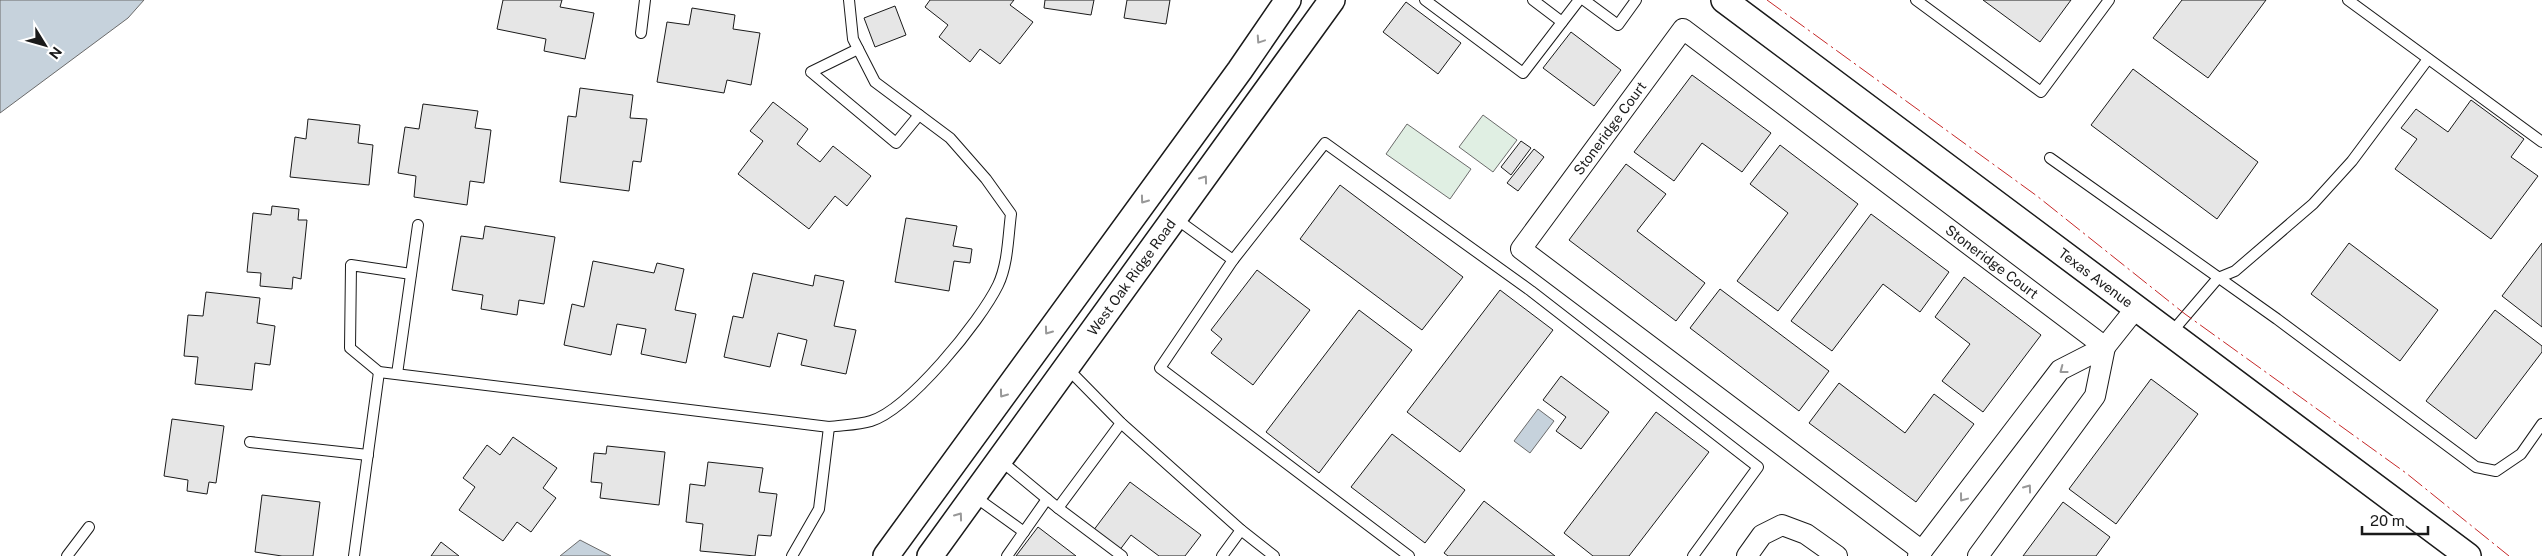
<svg xmlns="http://www.w3.org/2000/svg" width="2542" height="556" font-family="'Public Sans',sans-serif">
<rect width="100%" height="100%" fill="#fff"/>
<g fill="#e0efe3" stroke="#6a6a6a">
<polygon points="1483,115 1517,140 1493,172 1459,147"/>
<polygon points="1407,124 1471,169 1450,199 1386,154"/>
</g>
<g fill="#c6d2dc" stroke="#6a6a6a">
<polygon points="0,0 144,0 128,18 0,113"/>
<polygon points="1538,409 1554,421 1530,453 1514,441"/>
<polygon points="580,540 611,556 560,556"/>
</g>
<g fill="#e6e6e6" stroke="#1a1a1a">
<polygon points="503,0 562,0 560,7 594,13 585,59 544,51 546,39 497,29"/>
<polygon points="930,0 1014,0 1010,5 1033,22 1000,64 980,49 970,62 939,37 948,25 925,7"/>
<polygon points="1045,0 1094,0 1091,15 1044,8"/>
<polygon points="1127,0 1170,0 1166,24 1124,18"/>
<polygon points="1983,0 2071,0 2040,42"/>
<polygon points="2182,0 2266,0 2208,78 2153,38"/>
<polygon points="1406,2 1461,43 1438,74 1383,32"/>
<polygon points="895,6 906,35 875,47 864,18"/>
<polygon points="692,8 735,15 733,29 760,33 751,85 727,80 724,93 657,82 667,22 689,25"/>
<polygon points="1571,32 1621,70 1594,106 1543,68"/>
<polygon points="2133,69 2258,162 2217,219 2091,125"/>
<polygon points="1692,75 1771,133 1742,172 1702,143 1674,181 1634,152"/>
<polygon points="580,88 633,95 630,118 647,119 641,162 633,161 629,191 560,182 568,116 576,117"/>
<polygon points="2471,100 2524,139 2511,157 2538,176 2491,239 2395,169 2417,139 2401,128 2416,109 2448,132"/>
<polygon points="773,102 808,129 797,144 820,162 833,146 871,176 847,206 835,196 809,229 738,174 763,141 750,131"/>
<polygon points="423,104 478,111 475,128 491,130 484,183 470,181 467,205 414,197 416,176 398,173 405,127 419,129"/>
<polygon points="308,119 360,125 358,143 373,145 369,185 290,177 295,137 306,139"/>
<polygon points="1521,141 1531,148 1511,175 1501,167"/>
<polygon points="1780,145 1858,204 1778,311 1737,281 1788,213 1750,184"/>
<polygon points="1534,149 1544,157 1518,191 1507,183"/>
<polygon points="1626,164 1666,194 1637,231 1705,283 1676,321 1569,240"/>
<polygon points="1340,185 1463,277 1422,330 1300,239"/>
<polygon points="272,206 299,209 298,220 307,220 301,279 293,277 292,289 260,286 261,273 247,272 253,213 271,215"/>
<polygon points="1871,214 1949,272 1920,312 1883,284 1832,351 1791,321"/>
<polygon points="906,218 957,226 953,246 972,249 970,263 954,261 949,291 895,282"/>
<polygon points="485,226 555,237 544,304 519,300 517,315 481,309 483,295 452,290 461,236 483,239"/>
<polygon points="2349,243 2438,310 2400,361 2311,294"/>
<polygon points="2542,243 2542,327 2502,296"/>
<polygon points="593,261 654,273 657,263 684,269 675,310 696,314 686,363 641,354 646,329 617,324 611,355 564,345 572,304 584,307"/>
<polygon points="1257,270 1310,310 1253,385 1211,353 1222,339 1211,330"/>
<polygon points="753,273 813,286 815,275 844,281 834,326 856,330 846,374 801,365 807,340 778,333 770,367 724,357 733,316 743,318"/>
<polygon points="1964,277 2041,335 1983,412 1942,381 1970,344 1935,317"/>
<polygon points="1720,289 1829,371 1799,411 1690,328"/>
<polygon points="1500,290 1553,330 1460,452 1407,412"/>
<polygon points="206,292 260,298 257,323 275,326 270,365 255,363 252,390 195,384 198,357 184,356 188,315 203,316"/>
<polygon points="1359,310 1412,350 1319,473 1266,432"/>
<polygon points="2495,310 2542,346 2542,352 2476,439 2426,401"/>
<polygon points="1561,376 1609,412 1581,449 1556,431 1566,417 1543,400"/>
<polygon points="2151,379 2198,414 2116,524 2069,489"/>
<polygon points="1839,383 1905,433 1934,394 1974,424 1916,502 1809,423"/>
<polygon points="1656,412 1709,452 1629,556 1593,556 1564,533"/>
<polygon points="172,419 224,426 216,483 209,482 207,494 187,491 188,480 164,476"/>
<polygon points="1392,434 1465,490 1425,543 1351,487"/>
<polygon points="513,437 557,468 543,488 556,498 531,532 517,522 503,541 459,510 475,487 463,478 487,445 500,455"/>
<polygon points="607,446 665,452 659,505 600,498 602,483 591,482 594,453 606,454"/>
<polygon points="708,462 763,468 759,492 777,494 771,536 758,535 755,556 700,551 703,524 686,522 690,484 705,486"/>
<polygon points="1130,482 1201,535 1185,556 1159,556 1131,535 1119,551 1093,531"/>
<polygon points="262,495 320,502 313,556 282,556 255,552"/>
<polygon points="1484,501 1555,556 1448,556 1444,553"/>
<polygon points="2063,502 2110,537 2096,556 2023,556"/>
<polygon points="1038,527 1076,556 1016,556"/>
<polygon points="441,542 459,556 431,556"/>
</g>
<g fill="none" stroke-linecap="round" stroke-linejoin="round">
<defs>
<g id="service">
<polyline points="1425,0 1523,73 1579,0"/>
<polyline points="1533,0 1562,22"/>
<polyline points="1584,0 1618,25 1636,0"/>
<polyline points="1916,0 2041,92 2109,0"/>
<polyline points="2348,0 2542,142"/>
<polyline points="641,33 645,0"/>
<polyline points="858,49 811,72 896,143 919,115"/>
<polyline points="2050,158 2277,319 2476,467 2496,471 2521,454 2542,424"/>
<polyline points="1175,218 1233,260"/>
<path d="M411,274L351,265L350,348L379,372L829,427C842,425 858,425 871,421C909,409 980,322 998,285C1008,264 1008,237 1011,214L986,179L950,138L875,82L853,39L849,0"/>
<polyline points="2171,333 2218,278 2235,271 2313,204 2352,161 2428,59"/>
<polyline points="1067,368 1121,423 1241,530 1274,556"/>
<polyline points="397,374 418,225"/>
<polyline points="250,442 368,455"/>
<polyline points="1000,460 1058,508 1122,556"/>
<polyline points="974,496 1024,532"/>
<polyline points="1058,508 1121,423"/>
<polyline points="67,556 89,527"/>
<polyline points="354,556 379,372"/>
<polyline points="792,556 819,509 829,427"/>
<polyline points="1007,556 1047,499"/>
<polyline points="1222,556 1241,530"/>
<polyline points="1409,556 1160,368 1233,260 1325,143 1531,291 1758,467 1693,556"/>
</g>
<g id="minor">
<path id="s1" d="M1922,551L1521,249L1683,29L2105,347"/>
<polyline points="1747,556 1762,535 1782,525 1806,534 1837,556"/>
<polyline points="1918,556 2060,370 2105,347 2136,308"/>
<polyline points="1978,556 2095,396 2105,347"/>
</g>
<g id="tertiary">
<path id="s2" d="M1724,0L2468,556"/>
<polyline points="886,556 1240,70 1288,0"/>
<path id="s3" d="M930,556L1332,0"/>
</g>
</defs>
<use href="#service" stroke="#1a1a1a" stroke-width="12"/>
<use href="#minor" stroke="#1a1a1a" stroke-width="22"/>
<use href="#tertiary" stroke="#1a1a1a" stroke-width="28"/>
<use href="#service" stroke="#fff" stroke-width="10"/>
<use href="#minor" stroke="#fff" stroke-width="20"/>
<use href="#tertiary" stroke="#fff" stroke-width="25"/>
<polyline stroke="#c62828" stroke-width="1" stroke-dasharray="18 4 2.5 4" stroke-linecap="butt" points="1767,0 2037,196 2185,314 2406,473 2509,556"/>
</g>
<defs><path id="oneway-chevron" d="M-2-3.5L2.5 0L-2 3.5" fill="none" stroke-width="1.6" stroke-linecap="round" stroke-linejoin="round" transform="scale(1.25)"/></defs>
<g stroke="#989898">
<use href="#oneway-chevron" transform="translate(1260 40) rotate(124)"/>
<use href="#oneway-chevron" transform="translate(1204 179) rotate(-54)"/>
<use href="#oneway-chevron" transform="translate(1144 200) rotate(126)"/>
<use href="#oneway-chevron" transform="translate(1048 331) rotate(126)"/>
<use href="#oneway-chevron" transform="translate(2063 370) rotate(143)"/>
<use href="#oneway-chevron" transform="translate(1003 394) rotate(126)"/>
<use href="#oneway-chevron" transform="translate(2028 488) rotate(-54)"/>
<use href="#oneway-chevron" transform="translate(1963 498) rotate(127)"/>
<use href="#oneway-chevron" transform="translate(959 516) rotate(-54)"/>
</g>
<g text-anchor="middle" dominant-baseline="central" stroke-width="4" stroke-linejoin="round" paint-order="stroke">
<g font-size="14" fill="#1a1a1a" stroke="#fff">
<text stroke="none"><textPath href="#s1" startOffset="652">Stoneridge Court</textPath></text>
<text stroke="none"><textPath href="#s1" startOffset="1162">Stoneridge Court</textPath></text>
<text stroke="none"><textPath href="#s3" startOffset="344">West Oak Ridge Road</textPath></text>
<text stroke="none"><textPath href="#s2" startOffset="464">Texas Avenue</textPath></text>
</g>
</g>
<g transform="translate(45 45) rotate(127)" stroke="#ffffff" stroke-width="4" paint-order="stroke">
<path d="M0-4L9 19L0 12L-9 19Z" fill="#1a1a1a"/>
<text y="-8" font-size="14" font-weight="bold" text-anchor="middle" fill="#1a1a1a">N</text>
</g>
<path d="M2362 526v8h66v-8" fill="none" stroke="#1a1a1a" stroke-width="2.5"/>
<text x="2370" y="526" font-size="15" fill="#1a1a1a" stroke="#ffffff" stroke-width="4" paint-order="stroke">20 m</text>
</svg>
